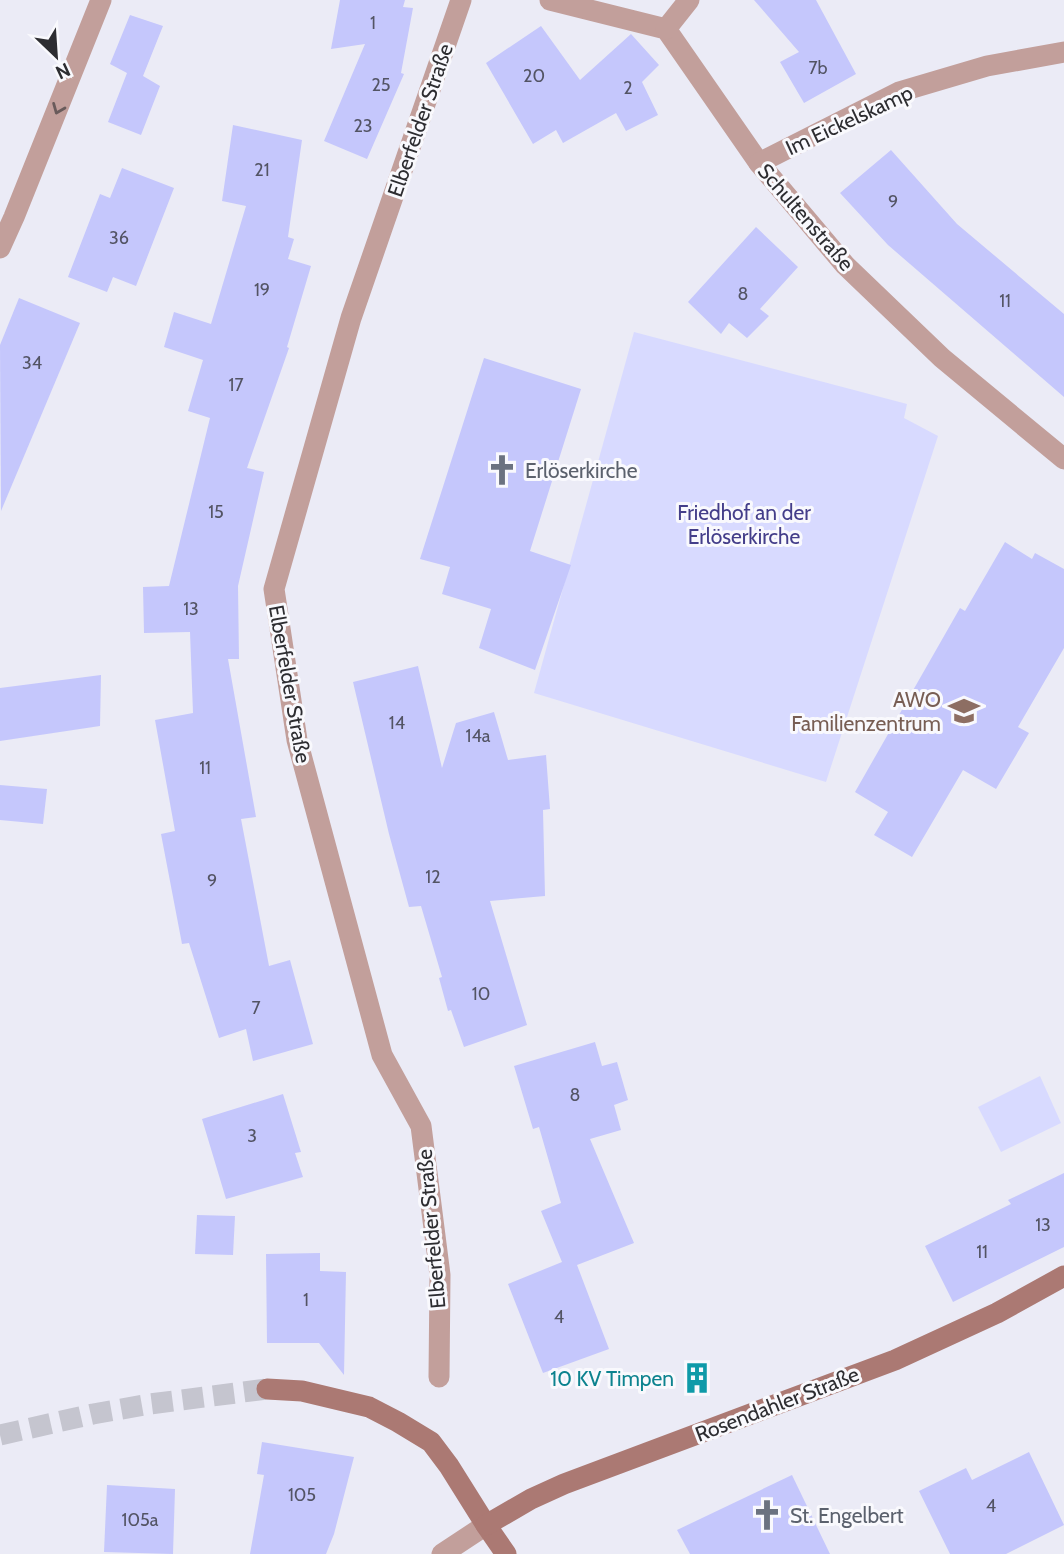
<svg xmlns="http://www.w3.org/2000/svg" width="1064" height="1554" font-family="Cabin,sans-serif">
<rect width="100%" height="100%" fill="#ebebf6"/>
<g fill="#d8daff">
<polygon points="634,332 907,404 904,418 938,436 826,782 534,693"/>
<polygon points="1040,1076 1061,1123 1001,1152 978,1107"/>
</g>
<g fill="#c5c7fc">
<polygon points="340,0 405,0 403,7 413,8 401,73 404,74 367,159 324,141 365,44 331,49"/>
<polygon points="754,0 816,0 856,74 804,103 780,62 799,52"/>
<polygon points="130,15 163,26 143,76 160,86 141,135 108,122 127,73 110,64"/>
<polygon points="541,26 580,80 631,34 659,65 642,82 658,115 626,131 616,113 563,143 556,130 533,144 486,63"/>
<polygon points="233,125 302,140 288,237 294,239 288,259 311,266 287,347 289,348 247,468 264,472 238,586 239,659 228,659 256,817 241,819 269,966 290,960 313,1044 253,1061 246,1029 219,1038 189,943 182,944 161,834 175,831 155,720 193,713 190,632 144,633 143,587 169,586 210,418 188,411 203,360 164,347 174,312 211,324 246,206 222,201"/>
<polygon points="891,150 957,224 1064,314 1064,397 888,245 840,193"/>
<polygon points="122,168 174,188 136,286 113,277 107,292 68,277 100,194 110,198"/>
<polygon points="756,227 798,267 760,309 769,316 747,338 729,323 721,334 688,302"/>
<polygon points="19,298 80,323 1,511 0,345"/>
<polygon points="484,358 581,389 530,551 571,565 535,670 479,648 491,609 442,594 450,567 420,559"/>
<polygon points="1005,542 1032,559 1035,553 1064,569 1064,648 1018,727 1029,733 996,789 963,770 912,857 874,835 888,812 855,792 960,608 965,611"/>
<polygon points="418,666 442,768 456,723 494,712 508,760 546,755 550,809 543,810 545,896 490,901 527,1025 464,1047 451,1010 448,1011 439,978 442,977 421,906 409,907 389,834 353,682"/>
<polygon points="101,675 100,726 0,741 0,688"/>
<polygon points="0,785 47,789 43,824 0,820"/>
<polygon points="595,1042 602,1066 617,1062 628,1100 614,1105 621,1130 590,1139 634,1243 577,1265 609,1349 543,1373 508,1284 562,1262 541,1211 561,1203 539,1127 533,1129 514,1066"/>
<polygon points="283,1094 301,1152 295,1153 303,1177 226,1199 202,1119"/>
<polygon points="1064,1173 1064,1247 953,1302 925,1246 1011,1204 1008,1200"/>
<polygon points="197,1215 235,1216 233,1255 195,1254"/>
<polygon points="320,1253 320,1271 346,1272 344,1375 319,1343 267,1343 266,1254"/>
<polygon points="262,1442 354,1457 334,1534 326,1554 250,1554 264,1475 257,1474"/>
<polygon points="1029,1452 1064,1525 1006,1554 950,1554 919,1491 966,1468 972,1480"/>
<polygon points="792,1475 830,1554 690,1554 677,1530"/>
<polygon points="107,1485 175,1489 173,1554 104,1552"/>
</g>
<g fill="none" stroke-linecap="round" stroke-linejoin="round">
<polyline stroke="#c5c5cf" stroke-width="21" stroke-dasharray="21 10" stroke-linecap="butt" points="0,1435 93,1414 150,1404 267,1389"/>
<g stroke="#c29f9b" stroke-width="21">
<polyline points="550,0 666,29 759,163 845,265 942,358 1064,459"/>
<polyline points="666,29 689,0"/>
<polyline points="759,163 899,92 987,66 1064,52"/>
<polyline points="0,248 14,217 101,0"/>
<polyline points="439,1377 440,1275 421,1126 382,1055 297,740 274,589 351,318 461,0"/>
<polyline points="442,1554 486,1525"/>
</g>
<g stroke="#ab7973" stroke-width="21">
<polyline points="267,1389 302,1391 369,1407 398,1422 431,1442 449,1466 486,1525 506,1554"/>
<polyline points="486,1525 531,1499 564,1484 895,1360 997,1313 1064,1276"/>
</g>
</g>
<defs><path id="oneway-chevron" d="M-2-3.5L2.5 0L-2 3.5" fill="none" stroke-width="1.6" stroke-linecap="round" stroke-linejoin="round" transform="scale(1.75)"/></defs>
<use stroke="#695b5b" href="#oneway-chevron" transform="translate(58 109) rotate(112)"/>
<defs>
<symbol id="church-bare" viewBox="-9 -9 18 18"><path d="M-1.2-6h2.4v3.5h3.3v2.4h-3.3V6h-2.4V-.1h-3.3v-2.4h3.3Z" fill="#6b7280" stroke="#f9f9fd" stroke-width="2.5" paint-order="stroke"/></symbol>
<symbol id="school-bare" viewBox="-9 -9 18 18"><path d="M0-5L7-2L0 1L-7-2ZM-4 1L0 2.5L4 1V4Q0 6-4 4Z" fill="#8d6e63" stroke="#f9f9fd" stroke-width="2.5" paint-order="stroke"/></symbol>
<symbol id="building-bare" viewBox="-9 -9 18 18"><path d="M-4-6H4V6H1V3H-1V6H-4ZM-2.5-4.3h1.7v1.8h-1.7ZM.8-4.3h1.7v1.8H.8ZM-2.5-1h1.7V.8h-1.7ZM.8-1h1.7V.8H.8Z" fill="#0f9aa8" stroke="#f9f9fd" stroke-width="2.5" paint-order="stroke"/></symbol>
</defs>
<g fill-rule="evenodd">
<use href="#church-bare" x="480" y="448" width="44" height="44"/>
<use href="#school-bare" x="942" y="689" width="44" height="44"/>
<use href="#building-bare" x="675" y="1356" width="44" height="44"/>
<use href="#church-bare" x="745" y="1493" width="44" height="44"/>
</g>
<g text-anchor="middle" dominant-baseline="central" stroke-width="6" stroke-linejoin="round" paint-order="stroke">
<g font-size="18" fill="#535464">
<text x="373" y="23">1</text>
<text x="818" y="68">7b</text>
<text x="534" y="76">20</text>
<text x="381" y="85">25</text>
<text x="628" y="88">2</text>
<text x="363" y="126">23</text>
<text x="262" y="170">21</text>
<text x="893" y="202">9</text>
<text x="119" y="238">36</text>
<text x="262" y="290">19</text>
<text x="743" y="294">8</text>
<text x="1005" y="301">11</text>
<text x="32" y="363">34</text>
<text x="236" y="385">17</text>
<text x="216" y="512">15</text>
<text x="191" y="609">13</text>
<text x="397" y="723">14</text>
<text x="478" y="736">14a</text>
<text x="205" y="768">11</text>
<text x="433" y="877">12</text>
<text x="212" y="881">9</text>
<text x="481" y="994">10</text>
<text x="256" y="1008">7</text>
<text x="575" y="1095">8</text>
<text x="252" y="1136">3</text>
<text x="1043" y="1225">13</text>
<text x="982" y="1252">11</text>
<text x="306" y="1300">1</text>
<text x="559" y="1317">4</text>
<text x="302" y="1495">105</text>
<text x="991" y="1506">4</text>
<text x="140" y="1520">105a</text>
</g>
<g font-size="21" fill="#2d2d31" stroke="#f9f9fd">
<text transform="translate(420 120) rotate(-71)">Elberfelder Straße</text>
<text transform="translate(849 120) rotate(-25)">Im Eickelskamp</text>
<text transform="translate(806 217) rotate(49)">Schultenstraße</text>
<text transform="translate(290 684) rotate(80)">Elberfelder Straße</text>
<text transform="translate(431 1229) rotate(-95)">Elberfelder Straße</text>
<text transform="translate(777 1404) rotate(-21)">Rosendahler Straße</text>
</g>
<g font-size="21" fill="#5b616d" stroke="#f9f9fd" text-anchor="start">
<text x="525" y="470">Erlöserkirche</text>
<text x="790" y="1515">St. Engelbert</text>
</g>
<g font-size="21" fill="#443e8a" stroke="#f9f9fd">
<text x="744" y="512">Friedhof an der<tspan x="744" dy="24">Erlöserkirche</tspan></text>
</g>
<g font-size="21" fill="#785e54" stroke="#f9f9fd" text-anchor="end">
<text x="941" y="699">AWO<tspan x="941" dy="24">Familienzentrum</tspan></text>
</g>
<g font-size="21" fill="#0d838f" stroke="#f9f9fd" text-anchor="end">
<text x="674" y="1378">10 KV Timpen</text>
</g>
</g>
<g transform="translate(56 56) rotate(155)" stroke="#f9f9fd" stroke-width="5" paint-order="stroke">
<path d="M0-5L12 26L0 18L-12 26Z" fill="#2d2d31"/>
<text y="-10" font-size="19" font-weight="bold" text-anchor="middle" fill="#2d2d31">N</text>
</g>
</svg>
